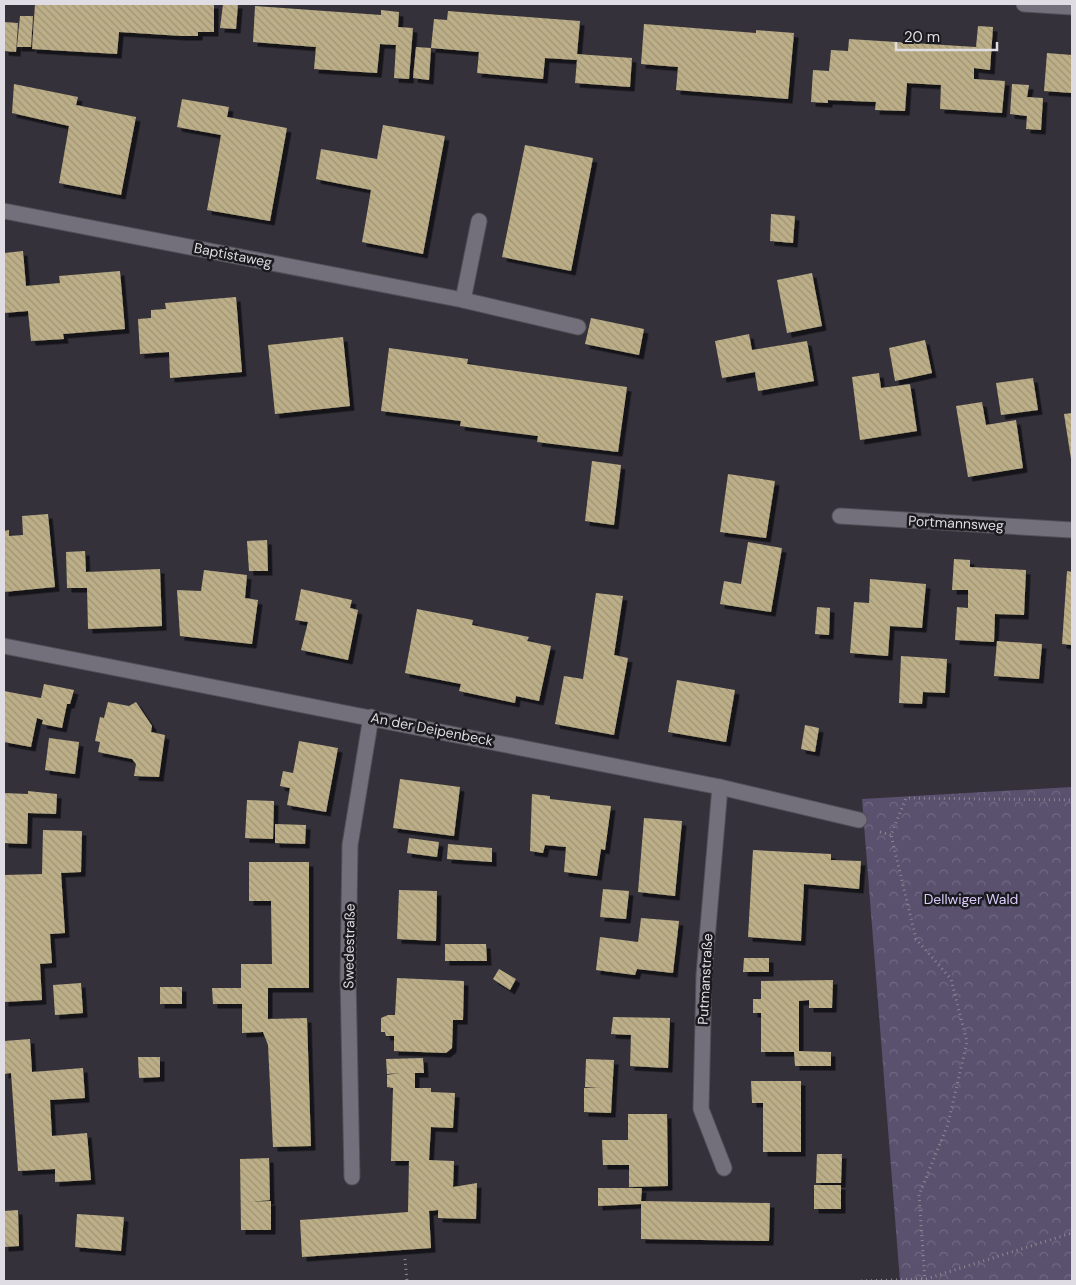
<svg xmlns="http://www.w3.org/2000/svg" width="1076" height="1285" font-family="'DM Sans',sans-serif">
<defs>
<pattern id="forest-crowns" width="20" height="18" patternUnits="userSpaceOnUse" patternTransform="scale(1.25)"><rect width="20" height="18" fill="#59516e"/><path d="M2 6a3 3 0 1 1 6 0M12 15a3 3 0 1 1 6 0" fill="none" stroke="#706a83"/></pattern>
<pattern id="building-back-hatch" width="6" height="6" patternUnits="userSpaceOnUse" patternTransform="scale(1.25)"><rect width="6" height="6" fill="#bcae87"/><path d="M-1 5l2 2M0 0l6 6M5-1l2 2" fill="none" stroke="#9e9376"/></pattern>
<filter id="shadow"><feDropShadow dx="4.5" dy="4.5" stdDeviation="0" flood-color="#0009"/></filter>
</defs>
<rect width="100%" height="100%" fill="#34313b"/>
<polygon fill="url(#forest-crowns)" points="1072,787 1072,1281 900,1281 862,799"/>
<g fill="url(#building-back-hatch)" filter="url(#shadow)">
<polygon points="35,4 214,4 214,32 198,32 198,36 182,36 119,32 117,54 32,49"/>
<polygon points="223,4 238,4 236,29 220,28"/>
<polygon points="255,6 381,15 381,10 399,12 398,27 413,28 409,79 394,78 396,45 380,44 377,73 314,69 316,47 253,42"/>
<polygon points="448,11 580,21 577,54 632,58 630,87 575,83 577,60 545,58 543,79 477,73 479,52 431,48 429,80 413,78 416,47 431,48 434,19 447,20"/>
<polygon points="20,16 33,16 31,47 17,47"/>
<polygon points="4,22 18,23 16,52 4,51"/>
<polygon points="644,24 756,33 756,30 794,33 788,99 676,90 678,67 641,64"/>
<polygon points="978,26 993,27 990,70 974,68 974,79 1005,81 1002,113 940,109 941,85 907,83 905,111 875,110 876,102 828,100 828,103 811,102 813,70 829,71 831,50 848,51 849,39 976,47"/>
<polygon points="1047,53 1072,55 1072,93 1044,91"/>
<polygon points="14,84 78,97 76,105 136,117 121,195 59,183 69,126 12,113"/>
<polygon points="1012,84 1029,85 1027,97 1043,98 1041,130 1026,129 1027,116 1010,114"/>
<polygon points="182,99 229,107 227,117 287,128 270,221 207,210 221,135 177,127"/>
<polygon points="383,125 445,136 423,254 362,242 371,190 316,179 321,149 377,159"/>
<polygon points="525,145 593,158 571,271 502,257"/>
<polygon points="771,214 795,216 793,243 770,241"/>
<polygon points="23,251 26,286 60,283 59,276 120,271 125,329 63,334 64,339 31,341 28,311 4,313 4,253"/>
<polygon points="812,273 822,326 787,333 777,280"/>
<polygon points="236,297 242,372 170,378 169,352 140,354 138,319 151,318 151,310 166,309 165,303"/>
<polygon points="591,318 644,329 639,355 585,344"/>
<polygon points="749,334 752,350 807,341 814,381 758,391 755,372 722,378 715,341"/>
<polygon points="343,337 350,406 275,414 268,345"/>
<polygon points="925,340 932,373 895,381 889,348"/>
<polygon points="389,348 468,359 467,364 627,387 618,452 537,442 538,436 460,426 461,421 381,411"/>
<polygon points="879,373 881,388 910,384 917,431 860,440 852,377"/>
<polygon points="1033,378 1038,410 1001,415 996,383"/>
<polygon points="982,402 986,425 1016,420 1023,468 968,477 956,406"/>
<polygon points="1072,413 1072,459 1071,459 1064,414"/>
<polygon points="592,461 621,465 614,525 585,521"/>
<polygon points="728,474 775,481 766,538 720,532"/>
<polygon points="48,514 55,587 4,592 4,531 9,530 9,536 23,535 22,516"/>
<polygon points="267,540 268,571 249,571 247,541"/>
<polygon points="748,542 782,548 771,612 720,604 724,581 741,584"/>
<polygon points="85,551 86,572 160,569 162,626 88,629 87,588 67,588 66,552"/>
<polygon points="954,559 970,560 970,567 1026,570 1024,615 995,614 994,642 955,640 957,607 968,608 968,590 952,590"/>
<polygon points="204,570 247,575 245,598 258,600 252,644 180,636 177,590 201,591"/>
<polygon points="1067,571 1072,572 1072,645 1062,644"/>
<polygon points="870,579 926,584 922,628 890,626 888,656 850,653 854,602 869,603"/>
<polygon points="301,589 352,600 350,608 358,610 348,660 301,650 308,622 295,620"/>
<polygon points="596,593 623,596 614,655 628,658 614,735 555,724 564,676 583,679"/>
<polygon points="817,607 830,608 829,635 815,634"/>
<polygon points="417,609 473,620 472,625 529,637 527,641 551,646 539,701 516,696 515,703 459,691 461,684 405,673"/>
<polygon points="997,641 1042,644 1039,679 994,676"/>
<polygon points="901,656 947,659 945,693 923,692 922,704 899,703"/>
<polygon points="677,680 735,690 726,742 668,732"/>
<polygon points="44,684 74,690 70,704 67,704 62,728 42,724 43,720 37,718 31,747 4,742 4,691 41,698"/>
<polygon points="108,702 129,706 136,702 152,726 151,732 165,735 159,777 134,776 136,764 132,759 98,752 100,742 95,741 100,717 104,718"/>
<polygon points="805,725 819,728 815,752 801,749"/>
<polygon points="49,738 79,742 75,774 45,770"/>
<polygon points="299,741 338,748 326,812 287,805 290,788 280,786 283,771 293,773"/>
<polygon points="400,779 460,787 454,836 393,828"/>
<polygon points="28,791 57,794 56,814 28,813 27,844 4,843 4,793 28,794"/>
<polygon points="532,794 550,796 550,799 611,806 605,850 601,849 597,876 564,872 566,847 545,845 543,853 530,851"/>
<polygon points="247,800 274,801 273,839 245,838"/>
<polygon points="644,818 682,821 675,896 638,892"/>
<polygon points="275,824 306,825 305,844 275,843"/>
<polygon points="43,830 82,831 81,872 61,873 65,933 50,934 52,963 40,964 42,1000 4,1002 4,875 42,874"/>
<polygon points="409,838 439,842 437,857 407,853"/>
<polygon points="448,844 492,848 492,862 447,859"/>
<polygon points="753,850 831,854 831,860 861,861 859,889 804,884 801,941 748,937"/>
<polygon points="249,862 309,862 309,988 268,988 268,1019 307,1018 311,1146 273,1147 268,1045 263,1032 242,1033 242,1004 213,1004 212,988 241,988 241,964 272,964 271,901 249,901"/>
<polygon points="603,889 629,891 626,919 600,917"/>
<polygon points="399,890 437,891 436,941 397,939"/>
<polygon points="641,918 679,921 673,973 637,969 635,975 596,970 600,937 638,942"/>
<polygon points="445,944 486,944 487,961 445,961"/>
<polygon points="744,958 769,958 769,972 743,972"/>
<polygon points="499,969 516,979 510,990 493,979"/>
<polygon points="397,978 464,981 463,1020 453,1020 452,1048 446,1053 394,1051 394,1036 386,1036 385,1032 381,1032 381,1018 388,1015 395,1015"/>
<polygon points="833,980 832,1008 809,1008 809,1000 799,1001 799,1051 831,1052 831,1066 795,1066 794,1052 761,1052 761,1013 753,1013 753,999 761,999 761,981"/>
<polygon points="81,983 83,1013 55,1015 53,985"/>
<rect x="160" y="987" width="22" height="17"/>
<polygon points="613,1017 670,1018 668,1068 630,1066 631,1035 611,1034"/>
<polygon points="30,1039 32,1072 83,1068 85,1098 50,1100 52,1136 87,1133 91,1180 55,1182 55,1169 18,1171 11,1073 4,1074 4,1041"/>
<polygon points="138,1057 160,1057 160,1077 139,1078"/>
<polygon points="423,1058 424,1073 415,1073 415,1088 431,1088 431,1092 455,1093 453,1128 431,1127 429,1160 454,1161 453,1187 477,1183 476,1219 438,1218 438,1210 429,1211 431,1248 302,1257 300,1220 408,1212 409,1161 391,1161 393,1088 387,1087 387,1075 399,1073 387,1074 386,1059"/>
<polygon points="586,1059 614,1060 611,1113 584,1112 584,1088 600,1088 585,1087"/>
<polygon points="751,1081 801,1081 801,1152 763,1152 763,1103 752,1103"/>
<polygon points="628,1114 667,1114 668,1186 629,1187 629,1165 603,1165 602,1140 628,1140"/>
<polygon points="817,1154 842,1154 841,1183 816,1183"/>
<polygon points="269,1158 270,1200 250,1202 271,1201 271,1230 241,1230 240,1159"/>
<rect x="814" y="1185" width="27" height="24"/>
<polygon points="598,1188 642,1188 641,1201 770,1203 769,1241 641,1239 641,1204 598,1206"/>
<polygon points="18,1210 19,1246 4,1247 4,1211"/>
<polygon points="77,1214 124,1217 121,1251 75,1247"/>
</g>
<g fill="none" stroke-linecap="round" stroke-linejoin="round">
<defs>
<g id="minor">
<polyline points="1024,4 1072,7"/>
<polyline points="4,211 463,300"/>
<polyline points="479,221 463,300 578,327"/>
<polyline points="840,516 1072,530"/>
<polyline points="4,646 720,787 859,820"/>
<polyline points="720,787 704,975 701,1109 724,1168"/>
<polyline points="352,1177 348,976 350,845 371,717"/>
</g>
</defs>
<use href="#minor" stroke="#525058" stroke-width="17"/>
<g stroke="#8c8991" stroke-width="3" stroke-dasharray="1 4" stroke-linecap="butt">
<polyline points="880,832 891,835"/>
<polyline points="405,1259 407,1281"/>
<polyline points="861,1281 926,1279 1072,1233"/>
<polyline points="925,1281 919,1195 948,1124 967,1042 951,979 916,939 891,835 906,798 1072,800"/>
</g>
<use href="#minor" stroke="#73707b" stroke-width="15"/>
</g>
<g text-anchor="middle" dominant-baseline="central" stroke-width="5" stroke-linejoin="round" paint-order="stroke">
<g font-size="14" fill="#dfdde3" stroke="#1b1a1e">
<text transform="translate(233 255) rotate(11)">Baptistaweg</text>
<text transform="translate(956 523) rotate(3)">Portmannsweg</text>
<text transform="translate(432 729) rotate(11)">An der Deipenbeck</text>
<text transform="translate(349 946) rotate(-89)">Swedestraße</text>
<text transform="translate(705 979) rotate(-87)">Putmanstraße</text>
</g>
<g font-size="14" fill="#d9ccfd" stroke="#1b1a1e">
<text x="971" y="899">Dellwiger Wald</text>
</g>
</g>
<rect width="1076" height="1285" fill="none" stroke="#dfdde3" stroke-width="10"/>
<path d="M896 42v8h101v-8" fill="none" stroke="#dfdde3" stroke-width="2.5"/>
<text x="904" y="42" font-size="15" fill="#dfdde3" stroke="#1b1a1e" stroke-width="4" paint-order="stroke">20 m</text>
</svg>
